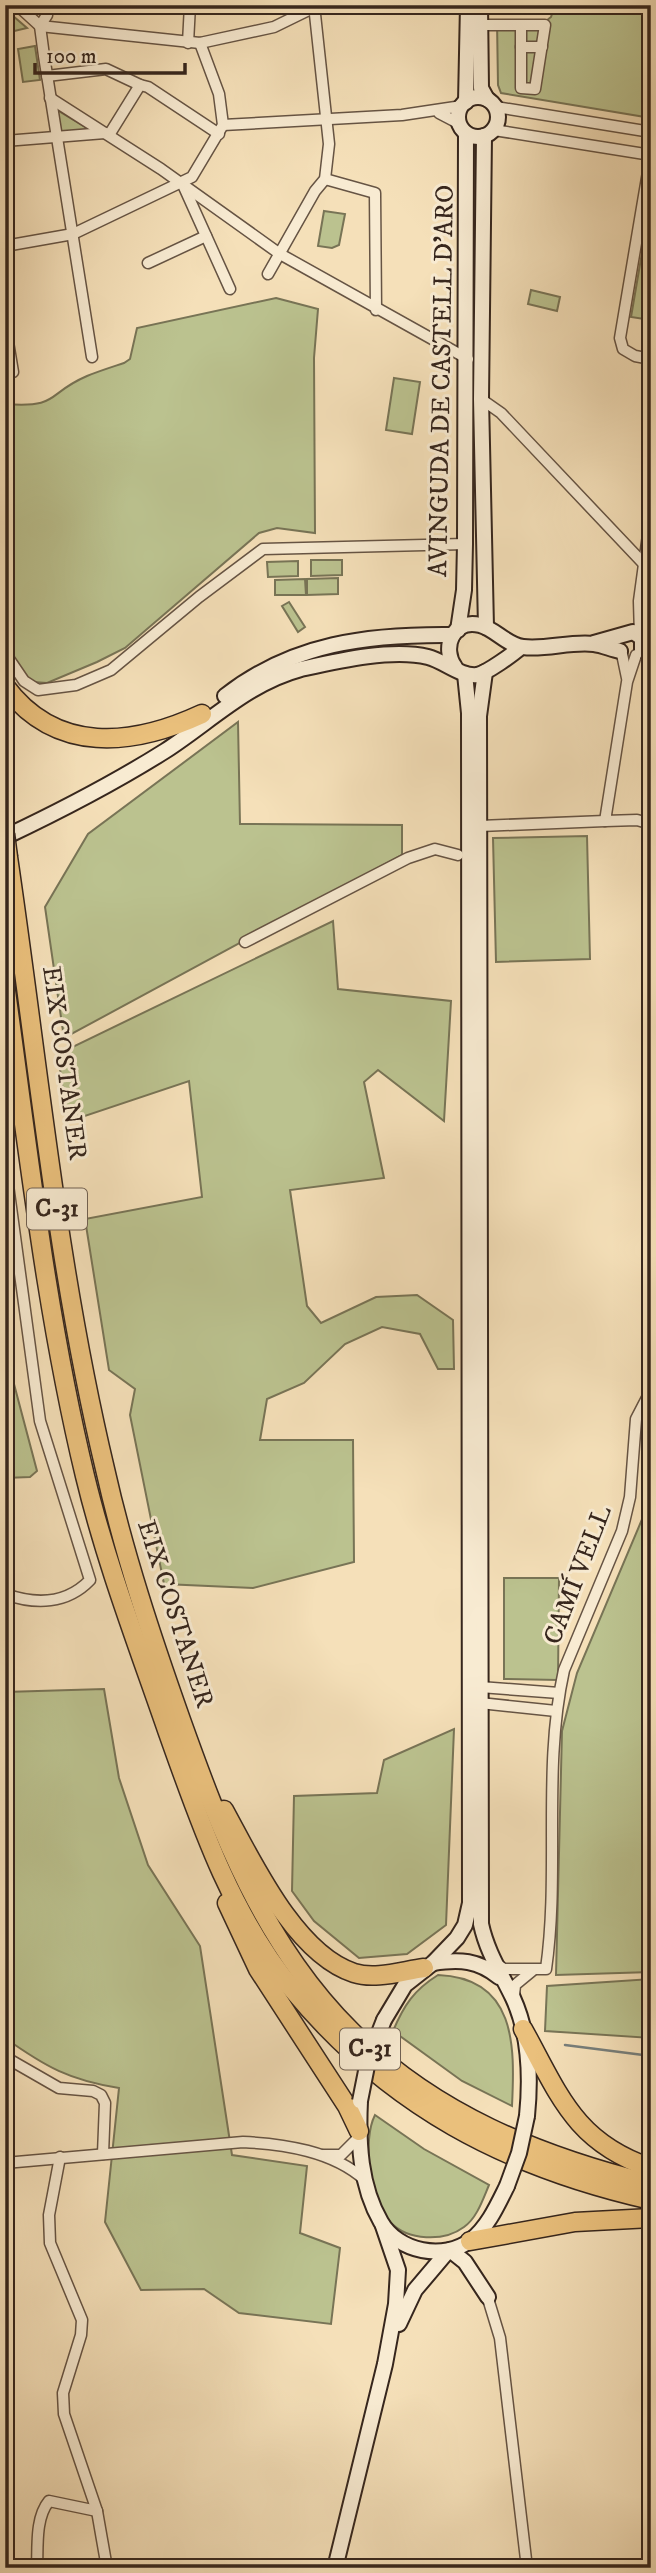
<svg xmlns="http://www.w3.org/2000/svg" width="656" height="2573" font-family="'IM FELL DW Pica',serif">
<rect width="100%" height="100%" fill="#f5e0b9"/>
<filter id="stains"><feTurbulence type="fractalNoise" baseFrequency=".00286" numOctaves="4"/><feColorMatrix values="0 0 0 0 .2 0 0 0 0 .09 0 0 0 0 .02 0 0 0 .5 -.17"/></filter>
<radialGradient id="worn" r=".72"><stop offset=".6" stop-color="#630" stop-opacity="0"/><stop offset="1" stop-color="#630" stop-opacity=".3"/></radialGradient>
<g fill="#bbc28f" stroke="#787456" stroke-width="2">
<polygon points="555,5 651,5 651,118 501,93 498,85 497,21 546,21 551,17"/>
<polygon points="5,9 27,28 10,32 12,42 5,41"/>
<polygon points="35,46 40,80 23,82 18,49"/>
<polygon points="57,110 90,130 61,132"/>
<polygon points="651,200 651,320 631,317"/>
<polygon points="324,211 345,214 339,245 332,248 318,246"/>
<polygon points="531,290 560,297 557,311 528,304"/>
<path d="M276,298L318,309L314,358L315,533L277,528L259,533L125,648L97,662L47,683L33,682L5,658V404C61,408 45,394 87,376C99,371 112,367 124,363L130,359L137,328Z"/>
<polygon points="394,378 420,382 412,434 386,430"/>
<polygon points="311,560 342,560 342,575 311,576"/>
<polygon points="298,561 298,576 268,577 267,562"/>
<polygon points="338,578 338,594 307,595 307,579"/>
<polygon points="305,579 306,595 275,595 275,580"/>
<polygon points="289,602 305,627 298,632 282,606"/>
<polygon points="238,722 240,824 402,825 402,855 64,1038 45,907 88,834"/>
<polygon points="587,836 590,959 496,962 493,838"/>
<polygon points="333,921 338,989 451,1001 444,1121 378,1070 364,1082 384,1178 290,1190 307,1306 321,1323 376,1297 417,1295 453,1320 454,1369 438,1369 420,1334 382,1327 345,1344 304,1383 267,1399 260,1440 353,1440 354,1562 253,1588 164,1584 130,1415 135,1389 109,1370 85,1219 202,1197 189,1081 67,1122 58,1054"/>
<polygon points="5,1316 14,1384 37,1471 30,1477 5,1478"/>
<polygon points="651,1422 651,1972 556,1975 562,1731 577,1673 643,1517"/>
<polygon points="504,1578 559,1578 558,1680 504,1679"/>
<path d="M104,1689L119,1778L148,1865L200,1946L232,2155L307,2166L300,2233L340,2248L331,2324L239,2313L204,2289L141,2290L105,2222L119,2088C69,2080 46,2067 5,2038V1692Z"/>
<polygon points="454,1729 446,1925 407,1954 359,1958 314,1921 292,1891 294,1796 377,1793 384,1760"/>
<path d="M438,1975C516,1978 515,2045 512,2106L462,2081L393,2031C404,2005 414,1990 438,1975Z"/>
<polygon points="651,1979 651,2038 545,2031 547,1986"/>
<path d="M375,2115L424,2149L489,2185C483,2199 477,2218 464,2227C444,2242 408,2241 390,2222C370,2200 362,2140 375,2115Z"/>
</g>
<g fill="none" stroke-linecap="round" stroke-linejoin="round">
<polyline stroke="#777f7c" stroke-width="2.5" points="565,2045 651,2056"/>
<defs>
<g id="street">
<polyline points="17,5 40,26 200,43 274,27 319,5"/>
<polyline points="48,5 47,15 40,26 44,56 92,357"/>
<path d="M480,25C502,25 523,25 545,25L535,89L521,88V25"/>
<polyline points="188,43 190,5"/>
<polyline points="521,47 542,47"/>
<polyline points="47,76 106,69 140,85"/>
<polyline points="50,98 161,169 280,254 468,359"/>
<polyline points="496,107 651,132"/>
<polyline points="439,113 460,124"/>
<polyline points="223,125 402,115 462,106"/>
<polyline points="494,130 651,155"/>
<polyline points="109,135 140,85 148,87 219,134"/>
<polyline points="5,141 105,133"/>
<polyline points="651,154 620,338 623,349 635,356 651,359"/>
<polyline points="325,179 375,193 376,310"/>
<polyline points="184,187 230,289"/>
<polyline points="5,246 73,234 192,177 223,125 219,94 200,43"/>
<polyline points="148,263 206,236"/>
<polyline points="268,274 315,191 325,179 329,144 314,5"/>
<polyline points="5,324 13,372"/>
<polyline points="481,399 501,413 643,563"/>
<polyline points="640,636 639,601 651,513"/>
<polyline points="5,653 24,681 38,690 76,685 111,670 199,597 263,549 465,544"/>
<polyline points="622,654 627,678"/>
<polyline points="636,655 627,682 605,821 637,820 651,824"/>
<polyline points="480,826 605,821"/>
<polyline points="245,942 408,858 435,849 458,855"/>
<path d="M5,1163L40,1421L90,1580C67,1604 36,1605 5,1594"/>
<polyline points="480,1687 559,1693"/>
<polyline points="480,1703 556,1711"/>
<path d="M497,1964L504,1969H546C560,1870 542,1769 564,1670L622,1531L630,1497L636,1419L651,1390"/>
<polyline points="514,1996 515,1985 532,1971"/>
<polyline points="5,2057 59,2088 93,2091 101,2095 105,2103 103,2154"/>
<polyline points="323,2155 341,2155 359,2137"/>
<polyline points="60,2157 49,2215 50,2243 82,2320 81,2335 63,2393 64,2414 97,2511 107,2568"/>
<path d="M5,2163L243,2142C284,2144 333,2151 365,2180"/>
<polyline points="486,2292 500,2338 527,2568"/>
<path d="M37,2568C38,2547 35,2518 49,2501L97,2511"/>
</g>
<g id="secondary">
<polyline points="480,5 481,88 487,99"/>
<circle cx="478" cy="117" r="20"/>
<polyline points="466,102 468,5"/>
<polyline points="484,136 481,399 486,627"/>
<polyline points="458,630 464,590 465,544 466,133"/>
<polyline points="594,643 633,632 642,638 642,650"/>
<path d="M455,667C441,648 453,618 480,625C495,629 507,645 523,647C546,650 571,641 594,644C602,645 611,649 620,651"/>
<path d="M485,672L479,716L481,1924C487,1952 501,1973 513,1998C530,2035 531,2076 527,2116"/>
<path d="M225,696C293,643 368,634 453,635"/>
<path d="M5,837C60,811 114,783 165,751C210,722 248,683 301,669C337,661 392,648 428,657C444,661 461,677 477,675C487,673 513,654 521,647"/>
<path d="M433,1963C460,1959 478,1960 499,1977"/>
<polyline points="384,2020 405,1985 433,1963 457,1938 465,1925 470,1903 469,713 465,674"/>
<path d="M360,2101C358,2142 360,2186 381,2222C398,2252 444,2261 471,2240C488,2227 498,2204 507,2186"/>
<polyline points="450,2250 465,2262 488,2297"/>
<polyline points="399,2324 415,2290 448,2251"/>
<polyline points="335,2568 385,2364 396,2304 398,2270 383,2226"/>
</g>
<g id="highway">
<path d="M5,686C56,755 133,746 202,714"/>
<path d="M8,857C38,1061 57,1268 105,1469C124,1554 152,1638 181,1720C221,1832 264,1945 351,2031C434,2114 539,2156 651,2184"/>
<path d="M5,984C28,1148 46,1314 85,1476C106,1563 138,1646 167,1730C199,1820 231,1916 293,1990C389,2106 505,2167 651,2200"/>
<path d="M224,1810C252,1861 295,1954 354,1973C375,1980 402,1971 424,1968"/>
<polyline points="227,1903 258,1969 347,2106 359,2131"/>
<path d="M523,2029C559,2094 574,2142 651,2168"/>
<polyline points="470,2241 575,2222 651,2218"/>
</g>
</defs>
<use href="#street" stroke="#665444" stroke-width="13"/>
<use href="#secondary" stroke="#36261d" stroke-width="18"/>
<use href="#highway" stroke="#36261d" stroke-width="21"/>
<use href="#street" stroke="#f8ebd2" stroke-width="10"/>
<use href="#secondary" stroke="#f8ebd2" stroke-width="14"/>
<use href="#highway" stroke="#eac07c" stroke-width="18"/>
<defs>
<g id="secondary-bridge">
<polyline points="360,2101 368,2061 384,2020"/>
<polyline points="507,2186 519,2153 527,2116"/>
</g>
<polyline id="highway-bridge" points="5,834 8,857"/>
</defs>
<use href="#secondary-bridge" stroke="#36261d" stroke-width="18" stroke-linecap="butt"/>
<use href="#highway-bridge" stroke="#36261d" stroke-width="21" stroke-linecap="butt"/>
<use href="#secondary-bridge" stroke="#f8ebd2" stroke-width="14"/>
<use href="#highway-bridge" stroke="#eac07c" stroke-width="18"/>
</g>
<g text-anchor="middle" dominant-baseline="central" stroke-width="6" stroke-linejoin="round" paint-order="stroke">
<g fill="#f8ebd2" stroke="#706153" stroke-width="2">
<rect x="27" y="1188.5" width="60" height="41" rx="5"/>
<rect x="340" y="2028.5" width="60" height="41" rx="5"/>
</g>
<g font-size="24" font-weight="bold" fill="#36261d">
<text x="57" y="1209">C-31</text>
<text x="370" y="2049">C-31</text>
</g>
<g font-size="26" fill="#36261d" stroke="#f8ebd2">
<text transform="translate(442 381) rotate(-89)">AVINGUDA DE CASTELL D'ARO</text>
<text transform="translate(64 1063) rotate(82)">EIX COSTANER</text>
<text transform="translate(578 1575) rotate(-69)">CAMÍ VELL</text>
<text transform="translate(175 1614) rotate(72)">EIX COSTANER</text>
</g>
</g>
<rect width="656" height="2573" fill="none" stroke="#f5e0b9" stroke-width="28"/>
<rect x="7" y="7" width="642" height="2559" fill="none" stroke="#36261d" stroke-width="3.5"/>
<rect x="14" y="14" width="628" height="2545" fill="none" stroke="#36261d" stroke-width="2"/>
<path d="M35 63v10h150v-10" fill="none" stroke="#36261d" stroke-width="3.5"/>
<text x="46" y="63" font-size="21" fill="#36261d" stroke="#f8ebd2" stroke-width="5" paint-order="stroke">100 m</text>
<rect width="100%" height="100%" filter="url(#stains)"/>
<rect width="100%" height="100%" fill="url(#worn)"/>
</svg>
